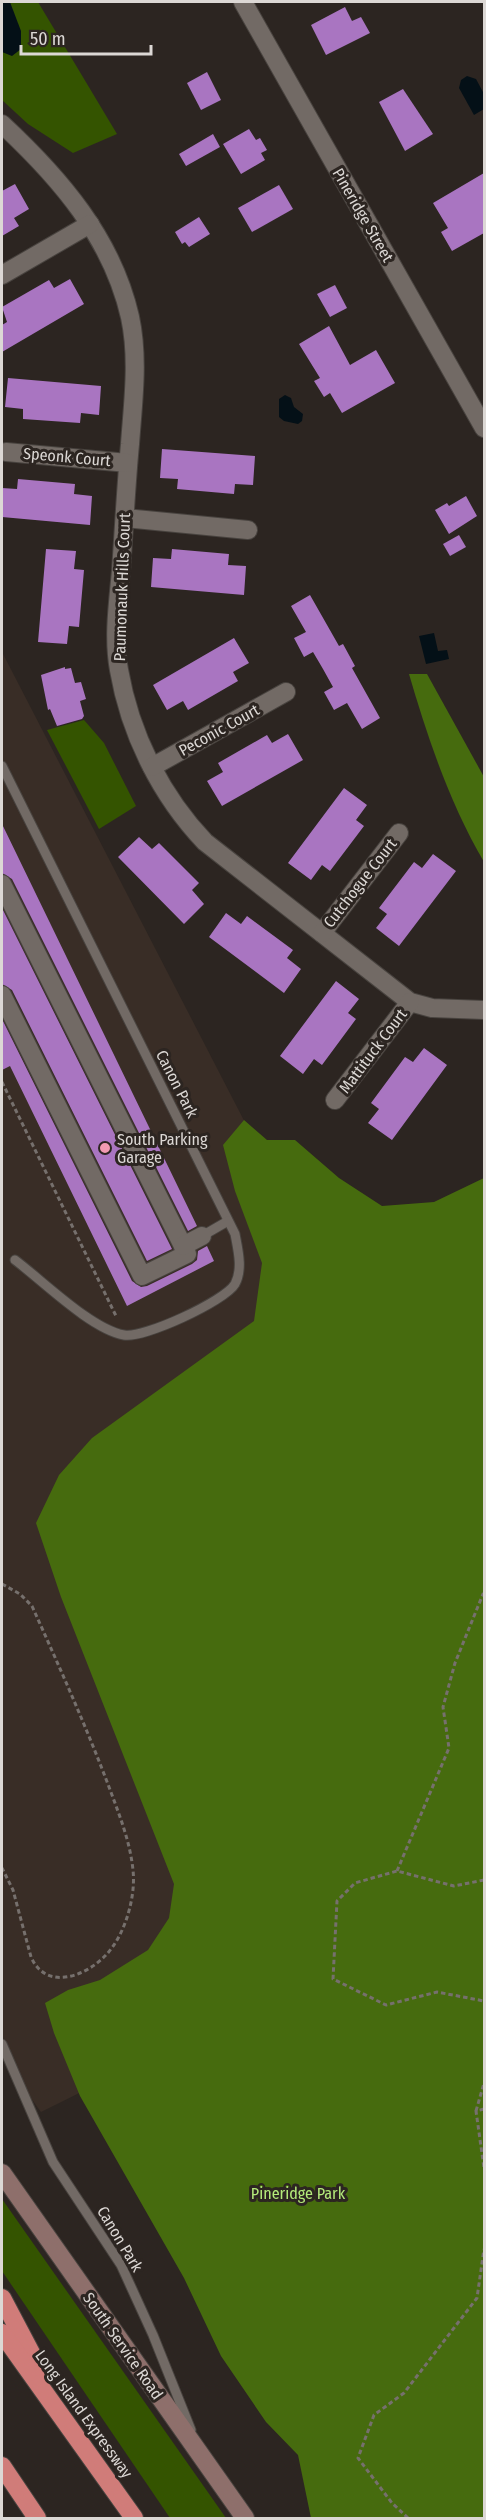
<svg xmlns="http://www.w3.org/2000/svg" width="486" height="2520" font-family="'Fira Sans Condensed',sans-serif">
<rect width="100%" height="100%" fill="#2c2521"/>
<polygon fill="#392d26" points="2,652 407,1436 311,1978 41,2112 2,2058"/>
<g fill="#345400">
<polygon points="2,2 38,2 117,134 73,153 28,124 2,100"/>
<polygon points="84,720 104,743 136,806 99,829 47,730"/>
<polygon points="2,2199 226,2518 170,2518 2,2271"/>
</g>
<g fill="#466b0e">
<path d="M409,674H427L484,777V862C450,804 428,739 409,674Z"/>
<polygon points="244,1120 267,1140 295,1140 339,1178 382,1206 434,1202 484,1178 484,2518 311,2518 298,2455 266,2422 221,2356 184,2278 80,2096 54,2033 45,2003 68,1990 100,1980 148,1950 169,1918 174,1884 61,1597 36,1523 59,1475 92,1438 254,1321 262,1263 235,1191 223,1145"/>
</g>
<g fill="#041017">
<polygon points="2,2 10,2 21,31 21,49 12,56 2,52"/>
<polygon points="467,76 476,79 484,94 484,109 474,115 459,88 461,80"/>
<polygon points="285,395 291,398 294,407 303,414 302,421 298,424 284,421 279,417 279,399"/>
<polygon points="434,633 438,651 447,650 449,659 426,664 419,636"/>
</g>
<g fill="#a975c1">
<polygon points="345,7 352,21 361,17 370,33 326,55 311,25"/>
<polygon points="207,72 221,100 201,110 187,83"/>
<polygon points="403,89 433,134 405,151 379,102"/>
<polygon points="249,129 256,140 260,138 267,150 261,153 265,160 241,174 223,144"/>
<polygon points="213,134 220,147 186,166 179,154"/>
<polygon points="484,173 484,233 452,251 441,232 448,228 433,203"/>
<polygon points="15,184 29,209 14,218 19,226 2,236 2,191"/>
<polygon points="279,185 293,209 252,232 238,208"/>
<polygon points="199,217 210,234 189,247 185,242 182,244 175,232"/>
<polygon points="70,279 84,304 2,352 2,325 7,322 2,307 49,280 54,288"/>
<polygon points="335,285 347,308 330,317 317,294"/>
<polygon points="329,326 350,365 376,350 395,383 342,413 330,393 324,397 314,381 320,378 299,344"/>
<polygon points="8,378 101,386 99,415 81,413 80,423 23,419 23,409 5,407"/>
<polygon points="162,449 255,456 253,485 235,484 234,494 177,489 178,479 160,478"/>
<polygon points="18,479 75,484 74,494 92,496 90,525 2,517 2,488 17,489"/>
<polygon points="466,496 477,516 449,534 435,510 447,503 449,506"/>
<polygon points="459,535 466,547 450,556 443,544"/>
<polygon points="46,549 76,551 74,569 84,570 79,627 69,626 67,644 38,642"/>
<polygon points="172,549 229,554 228,565 246,566 244,595 151,587 153,558 171,559"/>
<polygon points="310,595 339,646 343,644 355,666 352,668 380,718 362,729 347,703 334,710 324,692 333,687 323,669 313,652 304,657 294,638 306,632 291,606"/>
<polygon points="234,638 249,663 233,672 238,681 188,710 183,701 167,710 153,685"/>
<polygon points="65,667 65,669 71,668 75,683 81,682 86,699 80,701 84,716 82,719 57,726 50,709 48,710 41,675"/>
<polygon points="288,734 303,760 222,806 207,781 223,772 218,763 267,735 272,743"/>
<polygon points="344,788 367,805 356,820 364,826 330,871 322,865 311,880 288,863"/>
<polygon points="2,824 197,1226 188,1231 12,879 2,873"/>
<polygon points="139,837 152,849 159,843 199,883 192,890 204,904 184,924 118,857"/>
<polygon points="433,854 456,871 399,946 376,928 387,914 379,908 414,862 422,868"/>
<polygon points="2,908 172,1249 147,1261 12,990 2,984"/>
<polygon points="226,913 241,924 247,916 293,950 287,958 301,969 284,993 209,937"/>
<polygon points="336,981 359,999 348,1013 356,1019 322,1065 314,1059 303,1074 280,1056"/>
<polygon points="2,1019 132,1281 141,1287 147,1286 192,1264 197,1260 198,1251 207,1246 214,1261 127,1306 10,1066 2,1070"/>
<polygon points="424,1048 447,1065 392,1140 368,1123 379,1109 371,1103 405,1057 413,1062"/>
</g>
<g fill="none" stroke-linecap="round" stroke-linejoin="round">
<defs>
<g id="lane">
<path d="M2,766L235,1234C238,1250 243,1269 235,1284C225,1301 143,1339 124,1335C91,1329 43,1281 15,1260"/>
<polyline points="202,1236 228,1221"/>
<polyline points="2,2044 53,2162 121,2265 153,2335 191,2430"/>
</g>
<g id="street">
<polyline points="243,2 484,428"/>
<path d="M2,124C60,178 112,238 130,317C139,359 133,402 130,444C126,486 124,528 121,571C118,603 113,638 119,670C130,734 161,796 205,842L410,1002L432,1008L484,1010"/>
<polyline points="2,275 90,224"/>
<polyline points="6,452 128,463"/>
<polyline points="125,518 248,530"/>
<polyline points="152,767 286,692"/>
<polyline points="2,884 187,1254 142,1276 2,995"/>
<polyline points="322,933 399,833"/>
<polyline points="335,1100 410,1002"/>
<polyline points="183,1246 202,1236"/>
</g>
<polyline id="secondary" points="2,2173 245,2518"/>
<g id="highway">
<polyline points="2,2298 41,2372"/>
<polyline points="2,2333 134,2518"/>
<polyline points="2,2466 37,2518"/>
</g>
</defs>
<use href="#lane" stroke="#48433f" stroke-width="11"/>
<use href="#street" stroke="#48433f" stroke-width="20"/>
<use href="#secondary" stroke="#48433f" stroke-width="20"/>
<use href="#highway" stroke="#48433f" stroke-width="20"/>
<g stroke="#76706d" stroke-width="3" stroke-dasharray="4.5 3" stroke-linecap="butt">
<polyline points="2,1082 117,1318"/>
<path d="M2,1584L20,1594L32,1606C59,1666 86,1726 109,1787C119,1814 130,1841 133,1870C136,1897 125,1935 106,1955C85,1977 46,1991 31,1957L13,1890L2,1868"/>
<polyline points="397,1871 449,1748 443,1707 455,1663 483,1594 484,1595"/>
<polyline points="484,1880 454,1886 397,1871 355,1883 337,1901 333,1979 386,2005 437,1992 484,2001"/>
<polyline points="484,2109 476,2111 484,2168"/>
<polyline points="476,2111 484,2083"/>
<polyline points="408,2518 392,2503 358,2458 374,2415 404,2393 477,2298 484,2249"/>
</g>
<use href="#lane" stroke="#726a65" stroke-width="9"/>
<use href="#street" stroke="#726a65" stroke-width="18"/>
<use href="#secondary" stroke="#8e6f6b" stroke-width="18"/>
<use href="#highway" stroke="#d07c79" stroke-width="18"/>
</g>
<circle fill="#f19ab2" stroke="#2c2521" stroke-width="2" cx="105" cy="1148" r="6"/>
<g text-anchor="middle" dominant-baseline="central" stroke-width="6" stroke-linejoin="round" paint-order="stroke">
<g font-size="16" fill="#dcd8d5" stroke="#2c2521">
<text transform="translate(363 215) rotate(60)">Pineridge Street</text>
<text transform="translate(67 457) rotate(5)">Speonk Court</text>
<text transform="translate(122 587) rotate(-88)">Paumonauk Hills Court</text>
<text transform="translate(219 730) rotate(-29)">Peconic Court</text>
<text transform="translate(360 883) rotate(-52)">Cutchogue Court</text>
<text transform="translate(373 1051) rotate(-53)">Mattituck Court</text>
<text transform="translate(177 1084) rotate(63)">Canon Park</text>
<text transform="translate(120 2239) rotate(59)">Canon Park</text>
<text transform="translate(123 2346) rotate(55)">South Service Road</text>
<text transform="translate(84 2414) rotate(54)">Long Island Expressway</text>
</g>
<g font-size="16" fill="#dcd8d5" stroke="#2c2521" text-anchor="start">
<text x="117" y="1139">South Parking<tspan x="117" dy="18">Garage</tspan></text>
</g>
<g font-size="16" fill="#b4ea7a" stroke="#2c2521">
<text x="298" y="2193">Pineridge Park</text>
</g>
</g>
<rect width="486" height="2520" fill="none" stroke="#dcd8d5" stroke-width="6"/>
<path d="M21 45v9h130v-9" fill="none" stroke="#dcd8d5" stroke-width="3"/>
<text x="30" y="45" font-size="18" fill="#dcd8d5" stroke="#2c2521" stroke-width="4.5" paint-order="stroke">50 m</text>
</svg>
